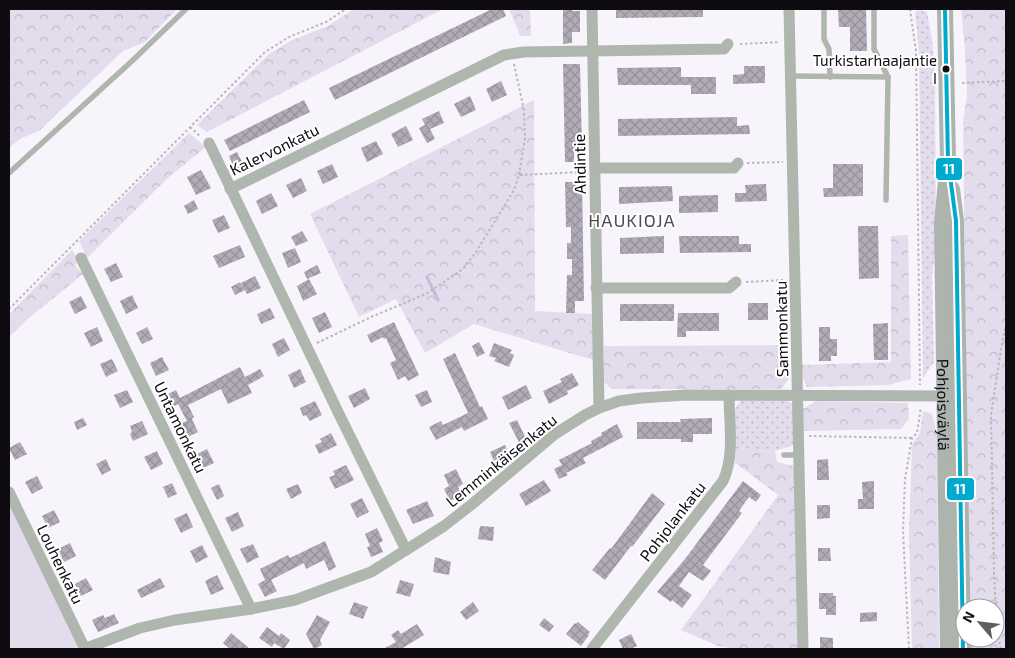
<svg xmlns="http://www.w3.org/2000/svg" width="1015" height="658" font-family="'Exo 2',sans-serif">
<defs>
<pattern id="grass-dots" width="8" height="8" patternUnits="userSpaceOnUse" patternTransform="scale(1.25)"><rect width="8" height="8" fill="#e3dcec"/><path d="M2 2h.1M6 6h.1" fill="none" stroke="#c2bbc9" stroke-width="1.8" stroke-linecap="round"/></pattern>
<pattern id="forest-crowns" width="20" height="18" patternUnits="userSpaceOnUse" patternTransform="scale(1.25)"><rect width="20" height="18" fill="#e3dcec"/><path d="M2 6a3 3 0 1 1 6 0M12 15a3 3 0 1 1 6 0" fill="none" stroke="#c2bbc9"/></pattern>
<pattern id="building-cross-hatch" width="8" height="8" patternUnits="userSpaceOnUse" patternTransform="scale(1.25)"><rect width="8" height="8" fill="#b0abb6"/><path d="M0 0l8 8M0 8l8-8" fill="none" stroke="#96929b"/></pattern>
</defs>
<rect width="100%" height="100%" fill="#f8f4fc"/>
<g fill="url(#grass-dots)">
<polygon points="919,10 927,12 932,39 935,78 936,247 932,275 934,362 923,378 919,51 915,12"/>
<polygon points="785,399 793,404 794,445 775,451 736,449 735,409 741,400"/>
</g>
<g fill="url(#forest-crowns)">
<polygon points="9,9 177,9 145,42 123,51 39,131 20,139 9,148"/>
<polygon points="354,9 443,9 207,132 197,125 269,54 292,40 328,26"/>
<polygon points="509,9 530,9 531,36 520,36"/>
<polygon points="961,9 1006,9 1006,649 970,649 969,638 995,638 995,608 969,608 963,122 967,95 965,50"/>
<polygon points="534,100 535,311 592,314 593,360 474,324 425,353 396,299 359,317 310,214"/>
<polygon points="189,133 206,147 170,176 87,258 79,241"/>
<polygon points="908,235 911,379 888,385 807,387 802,376 802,365 891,362 891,236"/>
<polygon points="72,250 79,261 75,265 83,274 29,318 9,337 9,314"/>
<polygon points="789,345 789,379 781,389 612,389 604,382 604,346"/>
<polygon points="816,401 908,403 909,419 901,429 803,431 803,409"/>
<polygon points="923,411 932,414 937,434 939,649 912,649 909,534 912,444 920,433"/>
<polygon points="736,449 775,451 777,462 794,466 799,649 738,649 718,646 681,630 778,495 735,463"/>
</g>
<polygon fill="#e3dcec" points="9,504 78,647 73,649 9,649"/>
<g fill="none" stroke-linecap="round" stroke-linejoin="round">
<polyline stroke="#c8bbd6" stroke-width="3" points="427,277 438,300"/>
</g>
<g fill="url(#building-cross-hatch)">
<polygon points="492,9 503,9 506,16 335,100 329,88"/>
<polygon points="563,9 572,9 572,11 580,11 580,32 572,32 572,43 563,44"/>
<polygon points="616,9 703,9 703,17 616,18"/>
<polygon points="838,9 866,9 867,51 850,51 850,27 839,27"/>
<polygon points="563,64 580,64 582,150 574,150 574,162 565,162"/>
<polygon points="744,66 765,66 765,83 733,84 733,75 744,74"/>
<polygon points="681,67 681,77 716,77 716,94 691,94 691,85 618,85 617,68"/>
<polygon points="501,81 507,95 492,102 486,89"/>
<polygon points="470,96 476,110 461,117 454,104"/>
<polygon points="304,100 310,112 230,151 224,140"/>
<polygon points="439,111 444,123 430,129 435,139 427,143 419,128 425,125 422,119"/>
<polygon points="737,117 737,126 749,125 750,134 618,136 618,119"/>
<polygon points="406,126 413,140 398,147 391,134"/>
<polygon points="376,141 383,154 367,162 361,148"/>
<polygon points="237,152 244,166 235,170 229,156"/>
<polygon points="332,164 338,177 323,184 317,171"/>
<polygon points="833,164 863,164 863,196 824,197 823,188 833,188"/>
<polygon points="201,170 211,188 196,195 187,177"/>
<polygon points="301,178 307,191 293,198 286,185"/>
<polygon points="565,182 582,182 584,301 575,301 575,313 566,313 567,275 572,275 572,259 567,259 567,243 571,243 571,227 566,227"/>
<polygon points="766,184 767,201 735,202 735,193 746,193 745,185"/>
<polygon points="672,186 673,201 619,204 619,187"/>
<polygon points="271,193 278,206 262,214 256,201"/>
<polygon points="718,195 718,212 679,213 679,196"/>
<polygon points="194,200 198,209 188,214 184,206"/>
<polygon points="224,215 230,228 218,233 212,220"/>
<polygon points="858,226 878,226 879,278 859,279"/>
<polygon points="302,231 308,241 296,246 291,237"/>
<polygon points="664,236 664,253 620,254 620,238"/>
<polygon points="679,236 739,236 739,244 751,244 751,252 680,253"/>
<polygon points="240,245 245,257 219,268 213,256"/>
<polygon points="295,248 301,262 288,268 282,253"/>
<polygon points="116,263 123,277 111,282 104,269"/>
<polygon points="317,265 321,273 307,279 304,272"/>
<polygon points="255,276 261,288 247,294 245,290 235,295 231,287 240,282 244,290 241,283"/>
<polygon points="309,279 317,294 303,301 297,286"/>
<polygon points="132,295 138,308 126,314 120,301"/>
<polygon points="81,296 87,308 75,314 69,302"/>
<rect x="748" y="303" width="20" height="17"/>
<rect x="620" y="304" width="54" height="17"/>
<polygon points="270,308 275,318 261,324 257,314"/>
<polygon points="325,312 332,327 319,333 312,318"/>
<polygon points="678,313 719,313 719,331 686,331 686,337 677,337"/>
<polygon points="394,322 419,375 408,381 405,376 398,380 390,363 396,360 386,338 384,339 383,337 371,343 367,335"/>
<polygon points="888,323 888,360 874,360 873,324"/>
<polygon points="97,327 103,341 91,347 84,333"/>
<polygon points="147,327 153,339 142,344 136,333"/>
<polygon points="819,327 830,327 830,339 837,339 837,356 831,356 831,361 819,361"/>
<polygon points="284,338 290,350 278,357 272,344"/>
<polygon points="479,342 485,353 477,357 472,346"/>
<polygon points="494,343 512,350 510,353 514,355 509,367 494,361 496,358 489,356"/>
<polygon points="455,353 480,407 482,406 488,419 464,431 462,427 436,440 429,427 441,421 443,425 468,413 443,359"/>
<polygon points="162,357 169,370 156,376 150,363"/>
<polygon points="112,359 118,371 106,377 100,364"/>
<polygon points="240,367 245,377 260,369 264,376 248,385 252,393 228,404 221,389 188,405 194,417 192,419 198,432 186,438 179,424 187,421 178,404 172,407 166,395 176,390 180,398"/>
<polygon points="300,369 306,382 294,388 288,375"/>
<polygon points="572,373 579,385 567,391 568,394 549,404 543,391 562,382 560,379"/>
<polygon points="526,385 532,398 508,410 502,397"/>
<polygon points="365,388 370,399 354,408 348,396"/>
<polygon points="127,390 133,402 120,408 114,395"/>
<polygon points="427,390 432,402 421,407 415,395"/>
<polygon points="315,401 322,415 310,421 306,415 303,416 300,408"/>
<polygon points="83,418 87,425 77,430 74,422"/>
<polygon points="712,418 712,434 693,434 693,442 681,442 681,439 637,439 637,422 681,422 680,419"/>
<polygon points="517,420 529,445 522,448 509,423"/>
<polygon points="142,421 148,434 133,441 130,434 132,432 130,426"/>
<polygon points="617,424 623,437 583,458 586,463 566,473 568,475 559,479 554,469 562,465 559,460 592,443 591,441 602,435 601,433"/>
<polygon points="331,433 337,445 319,454 315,445 322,442 320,439"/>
<polygon points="20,442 27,454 15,460 9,448"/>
<polygon points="505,445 509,454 494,461 490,452"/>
<polygon points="207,449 214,463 201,469 195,455"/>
<polygon points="157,451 163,464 151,470 144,457"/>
<polygon points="106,459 111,470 102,475 96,464"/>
<polygon points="828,459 829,480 817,480 817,460"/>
<polygon points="346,465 354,480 335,489 329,477 335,475 333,471"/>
<polygon points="456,469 463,484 458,487 462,495 450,501 444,489 449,486 444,475"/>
<polygon points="37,476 43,488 32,494 25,482"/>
<polygon points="544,480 551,491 526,506 519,494"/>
<polygon points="743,481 761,495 756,502 749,497 739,511 742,513 703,565 711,571 703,581 689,572 679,586 692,595 682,608 672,600 671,602 657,592 685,559"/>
<polygon points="874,481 874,509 858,509 858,499 863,499 862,482"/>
<polygon points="172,483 177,494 168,498 163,487"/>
<polygon points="219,484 224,496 217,500 211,488"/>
<polygon points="298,484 302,493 291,499 286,489"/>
<polygon points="652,493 665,504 632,547 631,546 605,580 592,570 610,548 611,549"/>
<polygon points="362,498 369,512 357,518 350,504"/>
<polygon points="427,501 434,516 413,524 406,510"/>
<polygon points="817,505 830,505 830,518 817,519"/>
<polygon points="54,510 60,522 48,528 42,516"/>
<polygon points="238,512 244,526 232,532 225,518"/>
<polygon points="187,513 193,527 181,533 174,519"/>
<polygon points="480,526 494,527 493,541 478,539"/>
<polygon points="377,528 383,541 379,543 383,552 371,557 367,547 370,546 365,534"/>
<polygon points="325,541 336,567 329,571 324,560 306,569 304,563 271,580 277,591 265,597 258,584 265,580 260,569 288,555 290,558"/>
<polygon points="70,543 76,556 64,562 58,549"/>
<polygon points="253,544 259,557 247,563 240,549"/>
<polygon points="202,545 208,557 196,563 190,551"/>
<polygon points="818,548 830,548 831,561 818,561"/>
<polygon points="435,557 451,562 449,575 433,572"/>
<polygon points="217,575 224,589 211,595 205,581"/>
<polygon points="86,578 93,590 81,596 75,584"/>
<polygon points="160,578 165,587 141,598 137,590"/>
<polygon points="400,580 414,584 410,597 396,593"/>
<polygon points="819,593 833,593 833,596 836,596 836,615 826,615 826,609 819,609"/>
<polygon points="354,602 368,607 363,619 349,614"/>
<polygon points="473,602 479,611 466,620 460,612"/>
<polygon points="877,612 877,621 860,622 860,613"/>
<polygon points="114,614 119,623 98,632 92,620 103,615 105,618"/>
<polygon points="317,615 330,622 320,640 322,645 314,649 306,634"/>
<polygon points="544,618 554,626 549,632 539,625"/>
<polygon points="578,622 590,632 588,634 589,635 581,646 566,634 575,623 576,624"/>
<polygon points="417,624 424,635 401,649 383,649 396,642 391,635 398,630 401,634"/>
<polygon points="267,627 279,636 281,633 290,640 284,649 274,643 272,647 259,638"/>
<polygon points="231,633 250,649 230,649 223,643"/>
<polygon points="631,634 637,646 630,649 623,649 619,640"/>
<polygon points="820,637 833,638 833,649 820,649"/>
</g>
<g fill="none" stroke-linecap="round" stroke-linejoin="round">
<g stroke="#b7b8b7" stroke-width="2" stroke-dasharray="2.5 2.5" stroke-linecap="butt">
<polyline points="910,9 916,51 920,385"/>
<polyline points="740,44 780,42"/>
<polyline points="514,64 524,110 525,138 519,175"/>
<polyline points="962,83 1006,81"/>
<polyline points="190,127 201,137"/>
<polyline points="747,163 783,162"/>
<polyline points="746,282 783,280"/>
<polyline points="9,309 265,52 289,37 326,22 346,9"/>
<polyline points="317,343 371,317 426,294 463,269 476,252 514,190 519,175 583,172"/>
<polyline points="809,436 912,438"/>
<polyline points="909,649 903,531 905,479 912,438 917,433 921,407"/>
<polyline points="1001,649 997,631 994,572 991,415 1002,343 1006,326"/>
</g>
<g stroke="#aeb6ae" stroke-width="5.5">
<polyline points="824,9 824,39 829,49 830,77"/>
<polyline points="874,9 874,49 888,77"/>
<polyline points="791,76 888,77 886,200"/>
<polyline points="9,173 132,61 186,9"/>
<polyline points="784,455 799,455"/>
</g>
<g stroke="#aeb6ae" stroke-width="11">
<polyline points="592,9 599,408"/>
<polyline points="789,9 803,649"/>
<polyline points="209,143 338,412 406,550"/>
<polyline points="595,168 734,168 738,163"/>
<polyline points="230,189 504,55 524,52 724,49 728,44"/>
<polyline points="81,258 251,609"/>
<polyline points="596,288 729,288 736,282"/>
<polyline points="9,492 85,649"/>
<polyline points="84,649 140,628 175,620 251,609 295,600 371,572 444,526 471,505 555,434 585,415 599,408 619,401 641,398 686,395 952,396"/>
<path d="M592,649L723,481C735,456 729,422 729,395"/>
</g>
<g stroke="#adb4ae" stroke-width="16">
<path id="s1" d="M945,9L948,161L942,223L948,649"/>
<polyline points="952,189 956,221 963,649"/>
</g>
<defs>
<polyline id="bus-1" points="945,9 948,161 956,221 963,649"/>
</defs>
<use href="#bus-1" stroke="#fff" stroke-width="8"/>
<use href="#bus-1" stroke="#00a9ce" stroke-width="4"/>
</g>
<circle fill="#0e0b11" stroke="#fff" stroke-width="2" cx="946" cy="69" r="4.5"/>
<g text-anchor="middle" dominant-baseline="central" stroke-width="4" stroke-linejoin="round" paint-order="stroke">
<g font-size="15" fill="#0e0b11" stroke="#fff" text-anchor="end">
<text x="937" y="60">Turkistarhaajantie<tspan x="937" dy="18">I</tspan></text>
</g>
<g font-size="16" fill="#0e0b11" stroke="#fff">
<text transform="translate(274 149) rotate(-26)">Kalervonkatu</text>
<text transform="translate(579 164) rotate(-91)">Ahdintie</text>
<text transform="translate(781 329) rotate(-91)">Sammonkatu</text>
<text stroke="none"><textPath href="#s1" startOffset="396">Pohjoisväylä</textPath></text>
<text transform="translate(181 427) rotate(64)">Untamonkatu</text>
<text transform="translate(501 460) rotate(-39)">Lemminkäisenkatu</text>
<text transform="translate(672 521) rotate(-52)">Pohjolankatu</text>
<text transform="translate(61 564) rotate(64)">Louhenkatu</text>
</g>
<g font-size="18" letter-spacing="1" fill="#514a58" stroke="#fff">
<text x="632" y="220">HAUKIOJA</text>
</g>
</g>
<g stroke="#fff" stroke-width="2">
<rect x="935" y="157" width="28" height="24" rx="5" fill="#00a9ce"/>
<rect x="946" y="477" width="29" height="24" rx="5" fill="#00a9ce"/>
</g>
<g font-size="14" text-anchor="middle" font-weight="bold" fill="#fff">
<text x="949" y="174">11</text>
<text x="960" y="494">11</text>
</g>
<rect width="1015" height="658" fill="none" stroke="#0e0b11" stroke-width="20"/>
<g transform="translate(980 623) rotate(298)"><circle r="24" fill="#ffffff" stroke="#9f9da0"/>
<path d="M0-4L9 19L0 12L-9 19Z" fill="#605d63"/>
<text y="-8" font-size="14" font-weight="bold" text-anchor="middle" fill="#0e0b11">N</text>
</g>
</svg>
